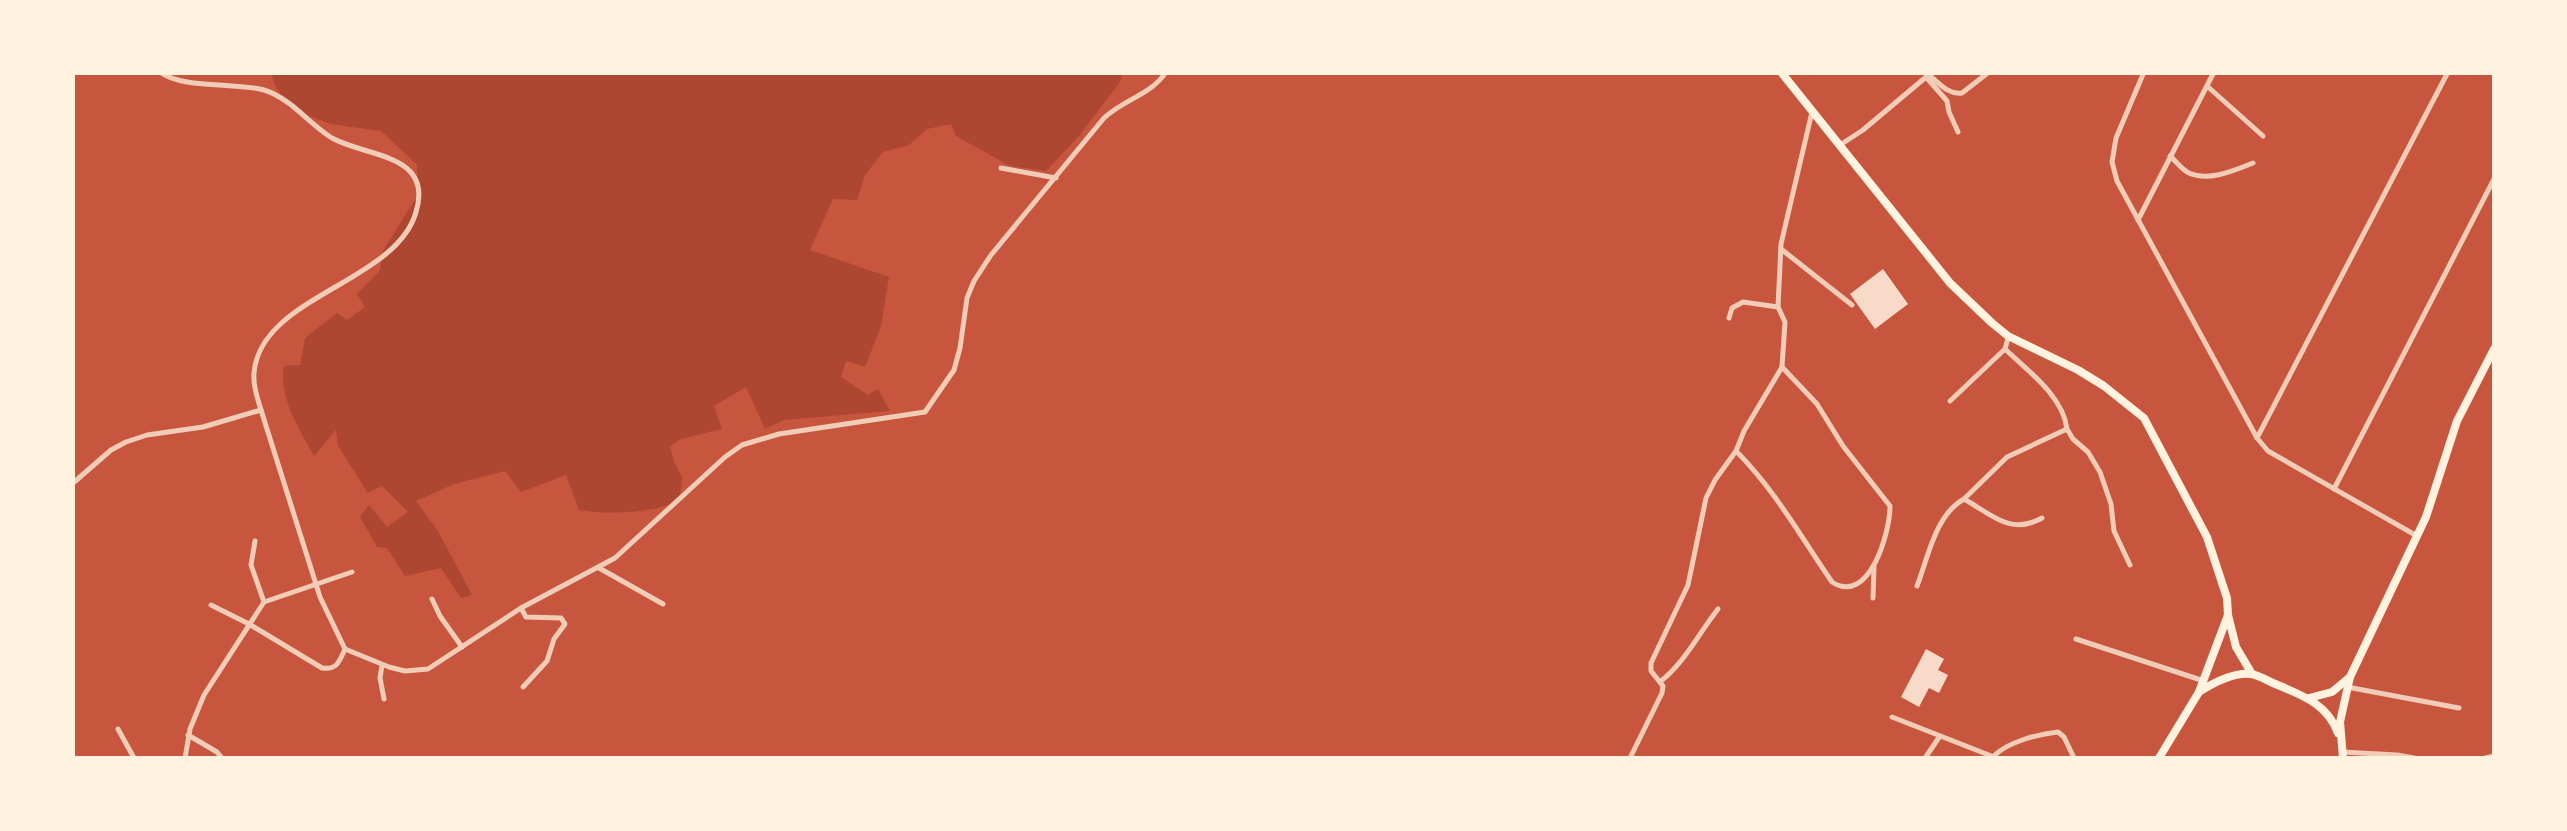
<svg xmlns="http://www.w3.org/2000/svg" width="2567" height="831" font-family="'Crimson Pro',serif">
<rect width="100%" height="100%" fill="#c8553d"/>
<path fill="#ae4732" d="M271,73H1122L1120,82L1079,136L1046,171L1010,166L956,136L951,124L927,129L909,145L883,152L865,175L857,200L833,199L810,250L889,277L881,326L865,367L846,361L841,377L868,395L878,389L890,411L784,420L765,429L746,387L714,406L722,429L681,439L670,446L674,462L682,477L680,501C652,513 609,515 579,510L566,475L521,492L505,471L454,484L416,501L438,531L472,595L461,598L441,568L405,576L387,548L377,547L360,517L369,505L387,527L408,512L382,486L368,493L338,446L336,430L314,456C299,427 279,400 284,366L300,365L305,338L337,313L347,320L365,307L357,294L380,270L383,251L418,195L417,165L381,131L330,124L289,108L275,85Z"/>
<g fill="#f7dbc8">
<polygon points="1883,269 1908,304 1875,329 1850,294"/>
<polygon points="1926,649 1944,659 1938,670 1948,675 1939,693 1929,688 1919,707 1901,697"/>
</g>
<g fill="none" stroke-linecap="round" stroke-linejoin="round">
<g stroke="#f1ccb7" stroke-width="5">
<polyline points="2144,72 2116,138 2112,162 2117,181 2257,438 2268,451 2417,536"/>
<path d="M1929,75C1939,83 1948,95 1962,93L1989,72"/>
<polyline points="1926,77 1947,101 1949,112 1958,132"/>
<polyline points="2207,86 2263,136"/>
<polyline points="1840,145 1863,130 1932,72"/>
<path d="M2170,156C2176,161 2182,170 2189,173C2209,182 2235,170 2253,163"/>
<polyline points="1001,168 1056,178"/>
<polyline points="2138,220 2214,72"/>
<polyline points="1781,249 1852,305"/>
<polyline points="1729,318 1732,308 1743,302 1778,307"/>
<polyline points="1950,401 2005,349"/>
<path d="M261,410L320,597L345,649L389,667L405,671L428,669L521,608L615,558L725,457L742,445L779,434L925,412L954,370L960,348L967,298L974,281L991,255L1104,118C1124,99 1151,95 1166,72"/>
<polyline points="2067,429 2073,439 2088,452 2100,472 2111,504 2114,531 2130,565"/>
<polyline points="2257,438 2448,72"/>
<path d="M1736,451C1775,490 1801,537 1832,582C1869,606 1890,533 1890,506L1843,446L1817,404L1782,367"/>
<path d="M72,484L111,450L126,442L147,435L203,427L261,410C257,397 253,385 254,373C260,296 396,283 416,212C434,153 365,157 332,138C308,123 292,99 264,90C235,82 182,89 160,72"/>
<polyline points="2334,489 2494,179"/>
<path d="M1964,499L2007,457L2067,429C2063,396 2028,371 2005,349L2008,338"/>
<polyline points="255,541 251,565 264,602"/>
<polyline points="599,568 663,604"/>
<path d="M1917,586C1928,558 1935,515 1964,499C1991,514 2010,536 2042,518"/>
<polyline points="1873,598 1874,567"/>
<polyline points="432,599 440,616 462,647"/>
<path d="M211,605L249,624L322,668C337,670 339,662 345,649"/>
<polyline points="521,608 526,617 561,618 565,624 554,639 547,661 523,687"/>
<polyline points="2076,639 2204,681"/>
<polyline points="382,665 380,678 384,699"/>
<path d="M1661,681C1685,662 1699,633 1718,609"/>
<polyline points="2347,687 2459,708"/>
<polyline points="1892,717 1994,757"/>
<polyline points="118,729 134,758"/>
<polyline points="188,735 217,752 222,758"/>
<polyline points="2342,752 2397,755 2414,758"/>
<path d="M1994,756C2007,742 2039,734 2058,732L2064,737L2074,758"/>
<polyline points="185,758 190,729 204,695 264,602 352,572"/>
<polyline points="1630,758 1662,693 1663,686 1651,671 1651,663 1688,585 1706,498 1715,480 1736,451 1744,431 1782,367 1785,322 1778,307 1781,244 1812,112"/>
<polyline points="1925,758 1940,736"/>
<polyline points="2485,758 2494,756"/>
</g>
<g stroke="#fff3e0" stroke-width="8">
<polyline points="1781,72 1950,283 1992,323 2008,336 2078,370 2104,386 2144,418 2207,537 2227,598 2228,615 2236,647 2252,674"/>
<path d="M2199,692C2213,683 2233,672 2251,674C2258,675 2266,680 2273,683C2301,695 2327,703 2338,733"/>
<polyline points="2309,698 2332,692 2350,677"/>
<polyline points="2159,758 2199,692 2228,615"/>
<polyline points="2343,758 2340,722 2350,677 2426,517 2457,421 2494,349"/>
</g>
</g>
<rect width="2567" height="831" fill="none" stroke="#fff3e0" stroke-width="150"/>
</svg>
